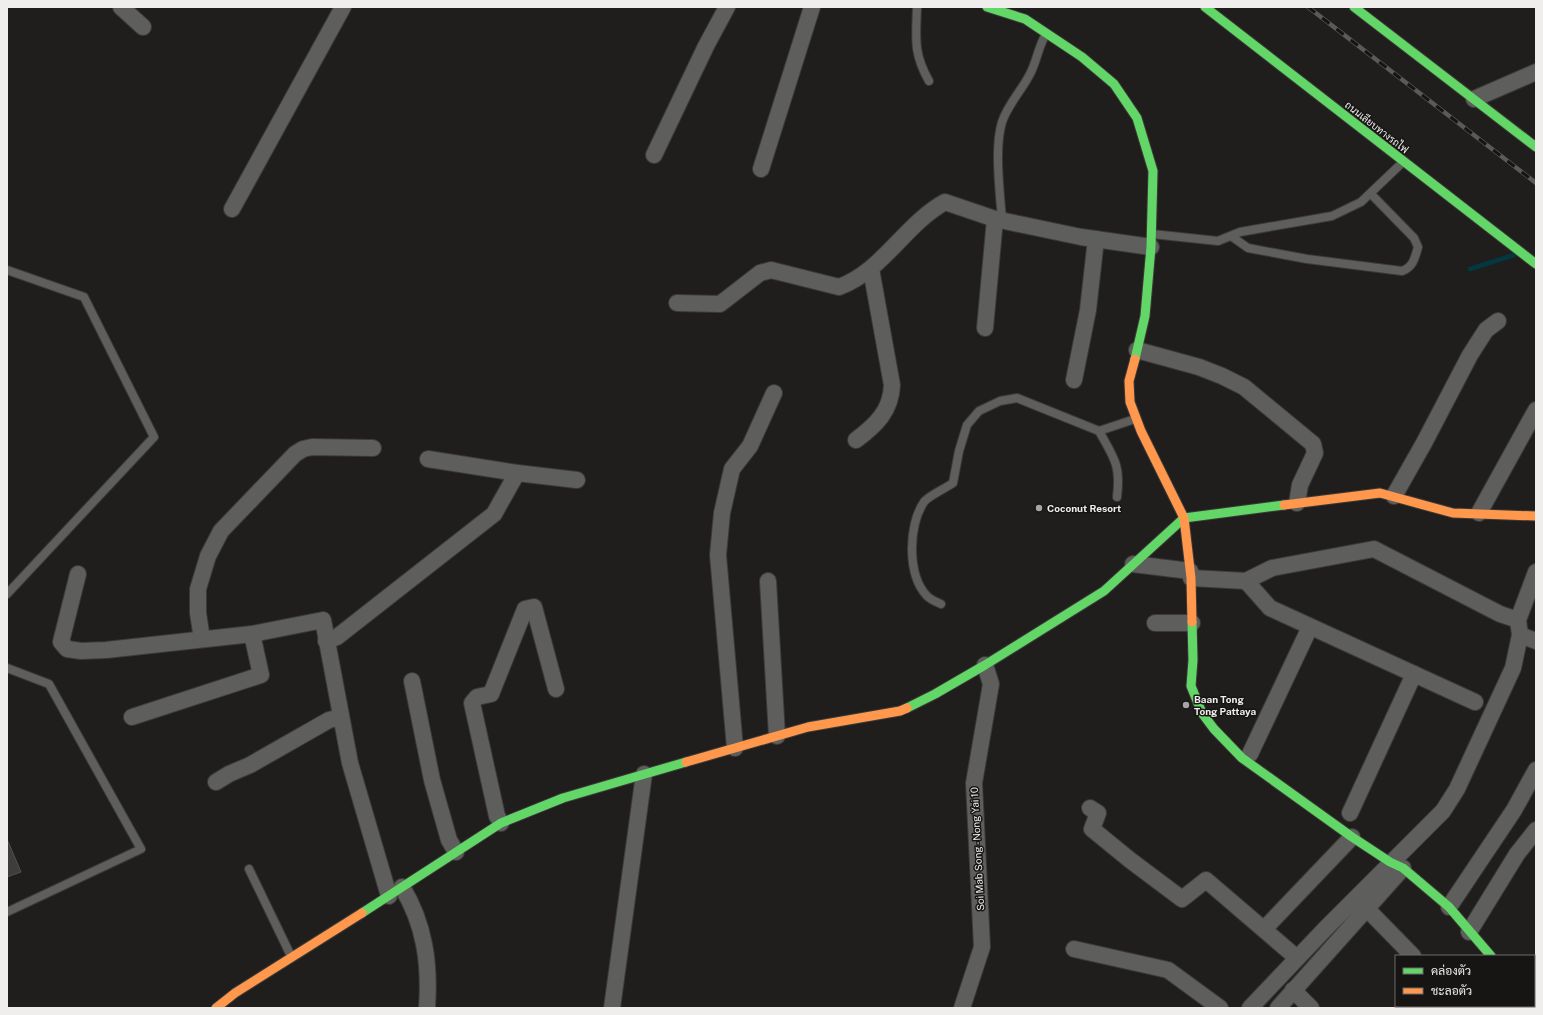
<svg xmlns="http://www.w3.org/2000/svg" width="1543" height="1015" font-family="'Public Sans',Sarabun,sans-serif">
<rect width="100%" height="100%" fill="#1f1e1d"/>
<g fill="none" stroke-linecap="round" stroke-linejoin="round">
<polyline stroke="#043840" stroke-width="4.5" points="1470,269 1514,255"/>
</g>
<polygon fill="#3e3d3d" stroke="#515050" points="7,839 21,872 7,877"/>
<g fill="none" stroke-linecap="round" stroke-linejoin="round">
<defs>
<g id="lane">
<path d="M917,7C916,38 913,53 929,81"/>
<path d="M1002,220C1000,193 994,148 1002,122C1008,104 1022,90 1030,74C1037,61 1038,47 1046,34"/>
<polyline points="1152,234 1218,241 1240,232 1332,216 1361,202 1403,162"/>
<path d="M1231,236L1248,248L1307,259L1402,271C1413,267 1415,258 1418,247L1414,238L1371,194"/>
<polyline points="7,270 84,297 154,437 7,594"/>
<path d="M1099,431C1114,458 1121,465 1117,497"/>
<path d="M941,604C937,602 931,600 927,596C907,575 908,525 924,502C928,496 946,488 953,483L959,451L967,425L979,411L1000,401L1017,398L1099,431L1135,419"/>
<polyline points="7,668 49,684 141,849 7,912"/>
<polyline points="249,869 291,956"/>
</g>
<g id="street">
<polyline points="121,7 143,27"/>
<polyline points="1474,99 1536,72"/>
<polyline points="654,155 706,46 727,7"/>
<polyline points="761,169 812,7"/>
<polyline points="232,209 343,7"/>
<path d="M677,303L720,304L760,273L771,270L839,287C883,271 905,224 945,202L995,219L1081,237L1151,247"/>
<polyline points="985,328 995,219"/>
<polyline points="1137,350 1199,367 1222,376 1244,387 1313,444 1315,453 1300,485 1297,503"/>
<polyline points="1074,380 1088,310 1096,239"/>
<path d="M856,440C876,425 891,411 892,385L871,269"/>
<polyline points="428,459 517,473 577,480"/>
<polyline points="1394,496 1424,443 1470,355 1486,330 1498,321"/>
<polyline points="1479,513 1536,410"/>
<polyline points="1133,564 1190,571"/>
<polyline points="78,574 61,642 67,649 81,651 106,650 252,634 323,620 350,763 389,896"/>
<polyline points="1191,578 1246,581 1272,568 1374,549 1500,614 1518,620"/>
<polyline points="768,581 777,736"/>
<polyline points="1246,581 1270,608 1475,702"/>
<polyline points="1155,623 1192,623"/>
<polyline points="1520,635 1536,641"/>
<polyline points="202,639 198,613 198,589 208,556 221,531 295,454 303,449 312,447 373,448"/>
<polyline points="326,641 337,637 494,514 517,473"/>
<polyline points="412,681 432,780 449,840 456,852"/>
<polyline points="132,717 261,675 252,634"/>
<polyline points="735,748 718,555 722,513 732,469 750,446 774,393"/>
<polyline points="1250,754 1310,627"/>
<polyline points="216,782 229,774 250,765 329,720 341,717"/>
<polyline points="1090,808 1098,813 1092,829 1130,860 1182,899 1206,880 1297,958"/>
<polyline points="1350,813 1414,674"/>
<polyline points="501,823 497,816 472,703 477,697 491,694 525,609 534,607 556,689"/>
<path d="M402,887C425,925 430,964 427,1008"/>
<polyline points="1449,907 1514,810 1536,770"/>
<polyline points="1367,909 1413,956"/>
<polyline points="1268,925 1352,837"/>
<polyline points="1469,932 1517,854 1536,830"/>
<polyline points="1074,949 1168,970 1220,1008"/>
<polyline points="1293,990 1311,1008"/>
<polyline points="1527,1006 1529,1008"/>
<polyline points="612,1008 644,774"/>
<polyline points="962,1008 982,947 974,783 991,684 985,665"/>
<polyline points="1250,1008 1326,928 1443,811 1457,789 1513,668 1520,635 1518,620 1536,572"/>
<polyline points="1278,1008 1403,868"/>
</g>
<g id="fast">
<polyline points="987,7 1025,19 1082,57 1114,84 1137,118 1153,171 1151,247 1145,316 1135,359"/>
<polyline points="1205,7 1536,264"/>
<polyline points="1354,7 1536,147"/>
<polyline points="1192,622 1193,660 1191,686 1202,713 1214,729 1242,758 1352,837 1390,862 1403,868 1449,907 1491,956"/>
<polyline points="907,708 935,694 985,665 1104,591 1184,518 1284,505"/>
<polyline points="362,913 501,823 563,798 686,762"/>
</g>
<g id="slow">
<polyline points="1135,359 1129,381 1130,402 1141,431 1184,518 1191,578 1192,622"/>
<polyline points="1284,505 1380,493 1453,513 1536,516"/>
<polyline points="686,762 808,727 900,711 907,708"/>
<polyline points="216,1008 235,993 362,913"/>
</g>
</defs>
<use href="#lane" stroke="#3b3a38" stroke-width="10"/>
<use href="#street" stroke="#3b3a38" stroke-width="18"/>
<use href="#fast" stroke="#3b3a38" stroke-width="11"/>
<use href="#slow" stroke="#3b3a38" stroke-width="11"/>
<use href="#lane" stroke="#5e5e5d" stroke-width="8"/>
<use href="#street" stroke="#5e5e5d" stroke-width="16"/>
<use href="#fast" stroke="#63d668" stroke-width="9"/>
<use href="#slow" stroke="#ff974d" stroke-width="9"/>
<defs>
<polyline id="rail" points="1308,7 1536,183"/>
</defs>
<use href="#rail" stroke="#5a5a58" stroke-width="4.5"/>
<use href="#rail" stroke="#171513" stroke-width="3" stroke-dasharray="9" stroke-linecap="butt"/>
</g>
<g fill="#a6a5a4" stroke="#171513" stroke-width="1.5">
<circle cx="1039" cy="508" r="4"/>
<circle cx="1186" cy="705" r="4"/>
</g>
<g text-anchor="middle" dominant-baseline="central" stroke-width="3" stroke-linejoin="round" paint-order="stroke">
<g font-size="10" fill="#efeeec" stroke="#171513">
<text transform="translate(1377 127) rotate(38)">ถนนเลียบทางรถไฟ</text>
<text transform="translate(977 849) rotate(-93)">Soi Mab Song - Nong Yai 10</text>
</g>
<g font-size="10" font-weight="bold" fill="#efeeec" stroke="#171513" text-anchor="start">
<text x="1047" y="508">Coconut Resort</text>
<text x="1194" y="699">Baan Tong<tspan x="1194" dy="12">Tong Pattaya</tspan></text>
</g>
</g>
<rect width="1543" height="1015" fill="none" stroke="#efeeec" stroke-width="16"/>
<rect x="1395" y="955" width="140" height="52" fill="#171513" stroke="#6d6c6a"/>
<rect x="1403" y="968" width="20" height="6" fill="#63d668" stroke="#6d6c6a"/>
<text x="1431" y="975" font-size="12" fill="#efeeec">คล่องตัว</text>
<rect x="1403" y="988" width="20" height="6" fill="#ff974d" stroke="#6d6c6a"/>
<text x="1431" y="995" font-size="12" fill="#efeeec">ชะลอตัว</text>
</svg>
